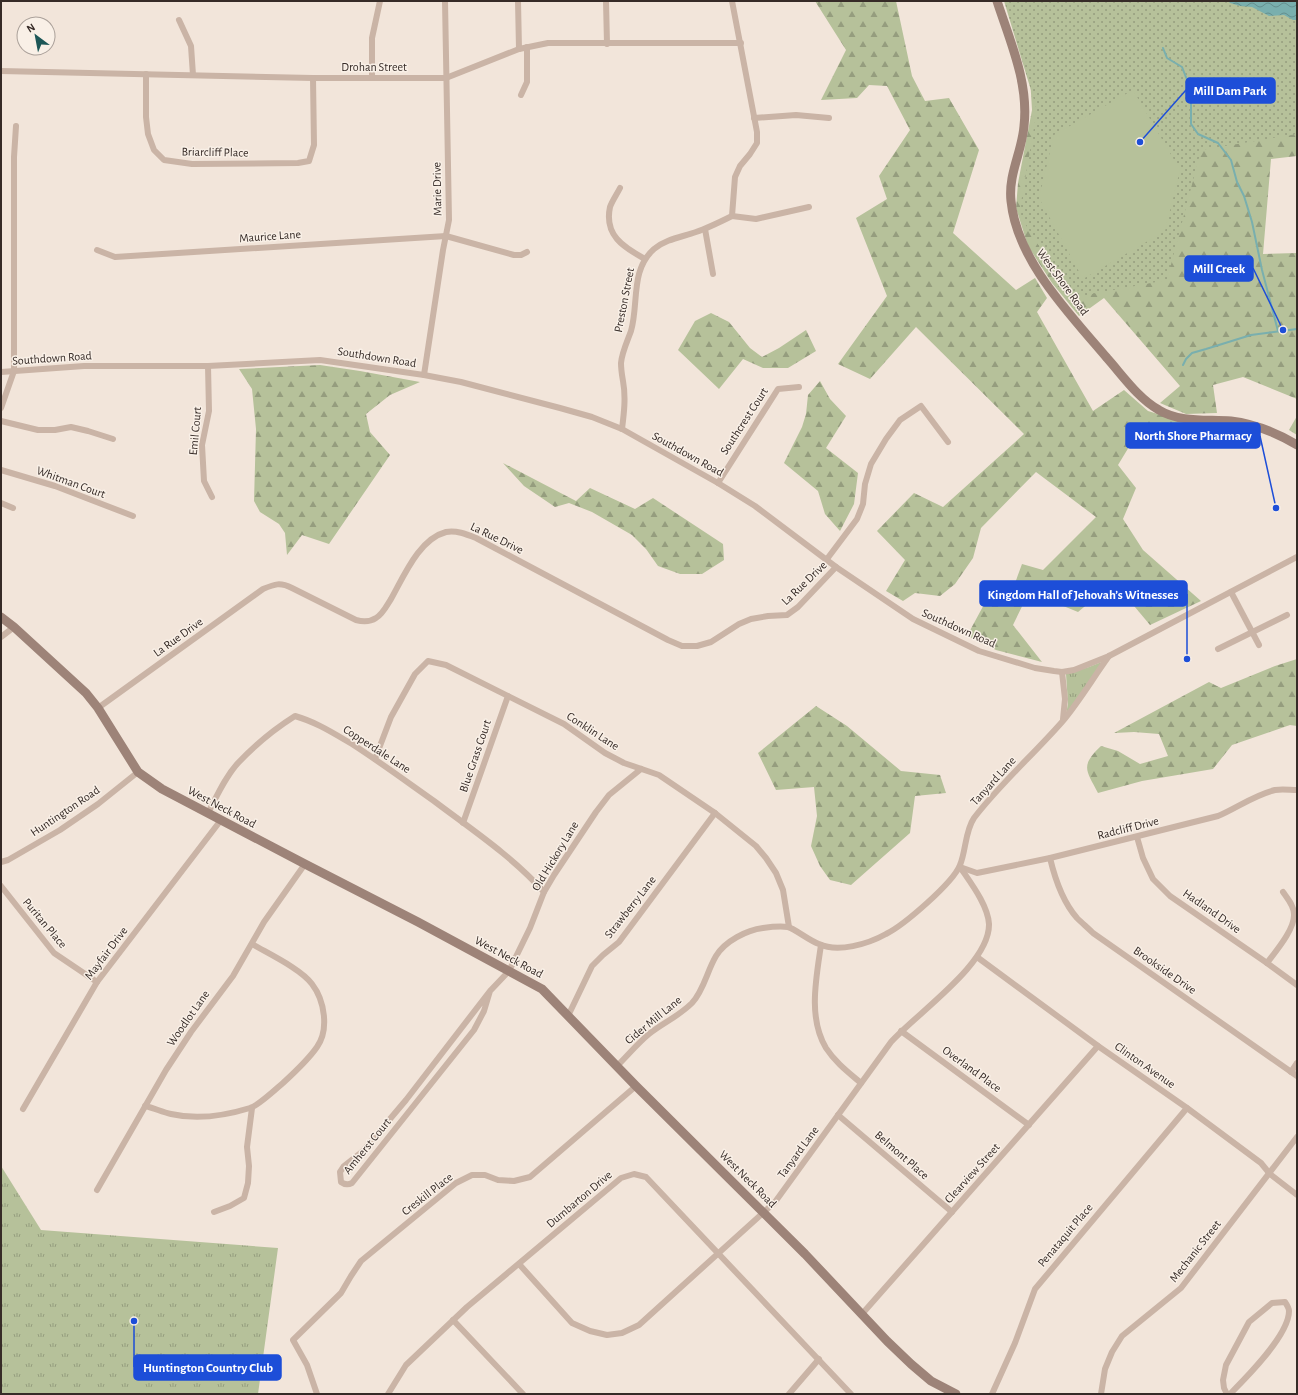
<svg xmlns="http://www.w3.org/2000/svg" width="1298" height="1395" font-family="'Alegreya Sans',sans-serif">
<defs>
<pattern id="grass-tufts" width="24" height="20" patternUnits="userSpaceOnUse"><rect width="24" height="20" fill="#b6c19a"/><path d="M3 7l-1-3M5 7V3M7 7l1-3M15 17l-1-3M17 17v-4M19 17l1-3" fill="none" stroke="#959d7e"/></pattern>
<pattern id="forest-firs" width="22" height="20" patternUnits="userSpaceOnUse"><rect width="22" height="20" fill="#b6c19a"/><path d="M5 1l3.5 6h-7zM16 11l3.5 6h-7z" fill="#959d7e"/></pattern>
<pattern id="park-dots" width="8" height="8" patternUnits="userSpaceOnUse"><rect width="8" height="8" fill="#b6c19a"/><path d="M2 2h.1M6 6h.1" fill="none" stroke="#959d7e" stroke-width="1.8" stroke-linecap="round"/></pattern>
<pattern id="water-waves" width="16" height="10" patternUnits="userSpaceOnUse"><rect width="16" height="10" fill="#79afae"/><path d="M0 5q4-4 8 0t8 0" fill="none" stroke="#648f8e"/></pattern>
</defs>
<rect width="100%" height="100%" fill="#f2e5da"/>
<g fill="url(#grass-tufts)">
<polygon points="1104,661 1066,714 1068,704 1066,674 1089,667"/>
<polygon points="1,1166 41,1230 278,1248 258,1394 1,1394"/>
</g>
<g fill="url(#forest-firs)">
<polygon points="815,1 896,1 912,76 925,101 949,98 979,150 953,233 1016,290 1035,278 1047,298 1037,312 1093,411 1124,390 1148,411 1184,422 1212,427 1135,437 1118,465 1136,488 1123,519 1143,550 1201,601 1150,625 1114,582 1078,612 1029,592 1013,625 1042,662 996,650 967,636 994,586 1011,594 1022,564 1043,570 1096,517 1036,472 981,528 973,558 955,584 940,596 915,593 903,601 886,591 905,560 877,531 914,493 943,507 1024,434 916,327 870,379 838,364 887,296 856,218 887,199 879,176 910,130 887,86 869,85 857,98 821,100 846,50"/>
<polygon points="1030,77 1168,110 1297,129 1297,156 1271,159 1263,254 1297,253 1297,399 1243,377 1213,385 1217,413 1186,414 1160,403 1180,386 1104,298 1079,316 1052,283 1028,246 1016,208 1018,183 1032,110"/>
<polygon points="711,313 729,322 750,348 762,357 779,348 806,330 816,351 788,368 763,368 743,359 719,389 678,350 695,321"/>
<polygon points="320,365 360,371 420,382 390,395 366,414 370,432 390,455 329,544 302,535 287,555 285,533 279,524 260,512 254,501 256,429 252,389 239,369"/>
<polygon points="820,381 830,399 846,416 826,448 858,473 854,504 840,531 825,514 818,491 784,463 802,427 806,414 808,395"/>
<polygon points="1297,416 1297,435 1289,430"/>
<polygon points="503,463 576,501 590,488 635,509 653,498 723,544 724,560 702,574 680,574 658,566 646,549 632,535 592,512 569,503 555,507 524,486"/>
<path d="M1297,659V726L1290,725L1232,745L1213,769L1142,781L1098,793C1086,770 1080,766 1101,746L1118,751L1140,764L1168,756L1159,734L1134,732L1114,733L1209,682L1221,688L1275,666Z"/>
<polygon points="816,706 847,726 901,771 940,775 946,793 915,796 910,833 851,885 830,880 820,866 811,846 817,816 814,787 776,790 758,753"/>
</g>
<polygon fill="url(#park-dots)" points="1004,1 1297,1 1297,134 1201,150 1167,280 1071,298 1019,214 1037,110"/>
<polygon fill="#b6c19a" points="1133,90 1180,170 1165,231 1083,279 1039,198 1054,135"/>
<polygon fill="url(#water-waves)" points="1228,1 1297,1 1297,20 1293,20 1284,15 1269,16 1252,7 1240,6 1230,3"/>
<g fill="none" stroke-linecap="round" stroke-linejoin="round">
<g stroke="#79afae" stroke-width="2">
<polyline points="1163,48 1167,58 1182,67 1191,90 1191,124 1198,134 1218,143 1231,160 1237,182 1244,196 1252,222 1262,270 1278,331"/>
<polyline points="1183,365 1186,359 1192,353 1206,349 1251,335 1297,329"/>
</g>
<g stroke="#cab4a6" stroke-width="6">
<polyline points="518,1 519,49"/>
<polyline points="606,1 607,44"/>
<polyline points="179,20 191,46 193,75"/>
<polyline points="1,71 313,78 446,78 519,49 548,43 741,43"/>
<polyline points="146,74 146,117 148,134 154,150 164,160 192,164 298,163 309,161 314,145 313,78"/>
<polyline points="372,77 372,38 380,1"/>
<polyline points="521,95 527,82 527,47"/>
<polyline points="754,118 796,115 829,118"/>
<path d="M620,188C617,194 612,201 610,207C604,235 623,247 645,259"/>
<polyline points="732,216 756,219 809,207"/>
<polyline points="705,229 713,274"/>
<polyline points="97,250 115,257 446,236 514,255 521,255 527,252"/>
<polyline points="208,366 209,411 202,445 204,481 212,497"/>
<polyline points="1,372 84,366 208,366 320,360 424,375 461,382 560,408 592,417 622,429 718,483 755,506 836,567 913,619 979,651 1035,668 1054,671 1062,672 1074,670 1109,656 1297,557"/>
<polyline points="424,375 443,250 449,220 445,1"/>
<polyline points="1,408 14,371 14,157 16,126"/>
<polyline points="1,421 38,430 55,430 71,427 88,431 113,439"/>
<path d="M622,429C624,413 626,397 623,381C622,375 621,370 621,363C622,352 627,342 631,331C639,304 630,270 654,249C666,239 682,237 696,232C708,228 720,222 732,216L735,177L740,166L750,154L757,143V132L732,1"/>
<polyline points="1,470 55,486 133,516"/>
<polyline points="718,483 778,389 799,387"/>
<polyline points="1,503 13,508"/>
<polyline points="827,559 857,519 863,504 865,484 871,464 886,439 900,420 921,406 948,442"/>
<polyline points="1231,592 1259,645"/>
<polyline points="1,637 14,627"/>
<polyline points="1218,649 1287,615"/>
<polyline points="1062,672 1065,699 1063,719"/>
<path d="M98,708L263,589C275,584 280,582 292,588L356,620C363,622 370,622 376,618C383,614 387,605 391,599C404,576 419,539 446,532C456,530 466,534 476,538L668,640L682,646H697L711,642L739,624L751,619L768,616L787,615L798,607L836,567"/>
<polyline points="375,759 391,717 415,674 428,661 446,665 564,724 605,753 624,763 659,775 715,813 756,846 766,858 776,873 783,890 789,927"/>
<path d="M208,813C217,796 225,777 238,763C254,746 276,728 295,716C316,722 333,733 352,744C380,762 407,782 434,801C471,829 513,857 544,892"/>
<polyline points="463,823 508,696"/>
<polyline points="1137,837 1143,858 1153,879 1170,896 1267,963 1297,985"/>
<path d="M1050,858C1055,879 1062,901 1077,918C1082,923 1088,928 1093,933L1297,1076"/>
<polyline points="1,862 8,860 60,830 98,804 138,772"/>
<path d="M960,867L977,873L1050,858L1218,816C1237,808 1254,795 1275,790C1282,789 1290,790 1297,790"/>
<polyline points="1,886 54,953 97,982"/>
<path d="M821,945C816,979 808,1018 826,1048C835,1062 848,1072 861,1083"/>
<polyline points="977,957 1098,1046 1187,1108 1261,1163 1270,1174 1297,1195"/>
<path d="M1267,963C1276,951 1295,929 1294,914C1294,906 1288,899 1283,892"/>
<path d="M490,991L484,1011L474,1030L352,1183C348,1185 345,1185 341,1182L340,1172L344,1166L363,1151L406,1100L490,991L509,971L530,928L544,892L554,875L596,812L609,795L641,769"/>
<polyline points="568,1016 592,966 603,955 619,942 715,813"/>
<polyline points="901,1031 1029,1125"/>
<path d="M617,1066C628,1055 638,1043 649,1034C663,1023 679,1016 692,1003C704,990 707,971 716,956C725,941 747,930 763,928C770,927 781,926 788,927C795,929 810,941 819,944C838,953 868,944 886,934C904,925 953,883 960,865C966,851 965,831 974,818C1000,784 1033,755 1062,722C1079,702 1093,678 1109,656"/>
<polyline points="1291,1072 1297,1063"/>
<path d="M145,1106C154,1108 162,1112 171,1114C197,1120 224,1116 250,1108C258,1106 276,1089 283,1083C295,1072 308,1060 317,1047C329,1030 325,1001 312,984C301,969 269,954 252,944"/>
<polyline points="23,1109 97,982 221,820"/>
<polyline points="838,1115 952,1212"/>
<polyline points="97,1190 166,1070 191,1032 233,976 264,922 305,864"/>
<polyline points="214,1212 230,1206 244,1198 248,1183 249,1166 247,1147 252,1108"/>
<path d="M519,1264L572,1323L590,1331L607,1335L622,1333L639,1325L775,1202L891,1042C917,1013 990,964 989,924C988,905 970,882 960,867"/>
<polyline points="862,1314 1098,1046"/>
<polyline points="453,1320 523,1394"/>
<polyline points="317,1394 307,1365 293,1340 341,1293 351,1276 361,1261 456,1183 472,1175 485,1175 498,1180 514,1181 530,1177 636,1086"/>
<polyline points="388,1394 406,1365 467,1307 621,1178 634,1174 646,1177 851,1394"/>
<polyline points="789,1394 819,1359"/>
<polyline points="992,1394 1015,1343 1035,1289 1187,1108"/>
<polyline points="1101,1394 1105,1369 1112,1352 1122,1336 1181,1288 1297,1137"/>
<path d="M1227,1394L1224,1388L1223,1380L1226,1365L1249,1322L1272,1303L1285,1302C1287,1305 1289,1308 1289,1311C1289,1335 1247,1377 1230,1394"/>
</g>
<g stroke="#9d8378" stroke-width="9">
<path d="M997,1C1010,41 1029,83 1024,126C1022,152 1008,174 1011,201C1017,261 1070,314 1107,358C1123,376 1138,398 1159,410C1180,423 1208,419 1231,421C1255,424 1277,433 1297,445"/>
<polyline points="1,617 14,627 86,693 98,708 138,772 162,789 305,864 418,922 542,989 636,1086 805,1254 887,1341 911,1364 931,1381 956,1394"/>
</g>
</g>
<g text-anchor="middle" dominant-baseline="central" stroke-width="3" stroke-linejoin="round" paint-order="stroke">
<g font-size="12" fill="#362b27" stroke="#f9f0e7">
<text x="374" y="67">Drohan Street</text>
<text transform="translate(215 152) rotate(1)">Briarcliff Place</text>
<text transform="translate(437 189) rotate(-91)">Marie Drive</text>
<text transform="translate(270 236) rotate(-4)">Maurice Lane</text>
<text transform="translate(1063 282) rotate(54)">West Shore Road</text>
<text transform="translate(624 300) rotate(-79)">Preston Street</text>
<text transform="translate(377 357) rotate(9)">Southdown Road</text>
<text transform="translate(52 358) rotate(-4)">Southdown Road</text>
<text transform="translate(744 421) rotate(-57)">Southcrest Court</text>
<text transform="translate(195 431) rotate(-85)">Emil Court</text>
<text transform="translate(688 454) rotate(29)">Southdown Road</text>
<text transform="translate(71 482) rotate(20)">Whitman Court</text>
<text transform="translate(497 538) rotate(26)">La Rue Drive</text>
<text transform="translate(804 583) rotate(-44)">La Rue Drive</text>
<text transform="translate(959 628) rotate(24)">Southdown Road</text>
<text transform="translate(178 637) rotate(-36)">La Rue Drive</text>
<text transform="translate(593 731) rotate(33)">Conklin Lane</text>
<text transform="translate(377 749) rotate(33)">Copperdale Lane</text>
<text transform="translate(475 756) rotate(-71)">Blue Grass Court</text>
<text transform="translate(993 781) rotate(-48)">Tanyard Lane</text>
<text transform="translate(222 807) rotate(28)">West Neck Road</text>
<text transform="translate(65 811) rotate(-34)">Huntington Road</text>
<text transform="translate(1128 828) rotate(-14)">Radcliff Drive</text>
<text transform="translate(555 856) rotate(-59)">Old Hickory Lane</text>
<text transform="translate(630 907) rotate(-52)">Strawberry Lane</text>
<text transform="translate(1212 911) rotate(35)">Hadland Drive</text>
<text transform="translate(45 923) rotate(50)">Puritan Place</text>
<text transform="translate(106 953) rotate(-53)">Mayfair Drive</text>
<text transform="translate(509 957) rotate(28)">West Neck Road</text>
<text transform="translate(1165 970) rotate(35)">Brookside Drive</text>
<text transform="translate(188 1018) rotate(-55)">Woodlot Lane</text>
<text transform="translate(653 1020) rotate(-39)">Cider Mill Lane</text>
<text transform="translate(1145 1065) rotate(35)">Clinton Avenue</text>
<text transform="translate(972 1069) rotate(36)">Overland Place</text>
<text transform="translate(367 1146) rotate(-51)">Amherst Court</text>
<text transform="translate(798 1152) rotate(-54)">Tanyard Lane</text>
<text transform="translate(902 1155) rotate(41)">Belmont Place</text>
<text transform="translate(972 1173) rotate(-48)">Clearview Street</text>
<text transform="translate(748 1179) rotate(45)">West Neck Road</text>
<text transform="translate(427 1194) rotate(-38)">Creskill Place</text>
<text transform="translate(579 1199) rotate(-40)">Dumbarton Drive</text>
<text transform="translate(1065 1235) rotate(-50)">Penataquit Place</text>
<text transform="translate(1195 1251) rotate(-52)">Mechanic Street</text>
</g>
</g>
<path fill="none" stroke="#1d4ed8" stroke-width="1.5" d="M1140 142L1186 90M1283 330L1253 268M1276 508L1260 436M1187 659L1187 594M134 1321L134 1367"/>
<g fill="#1d4ed8" stroke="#f9f0e7" stroke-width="1.5">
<circle cx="1140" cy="142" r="4"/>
<circle cx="1283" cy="330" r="4"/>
<circle cx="1276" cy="508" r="4"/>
<circle cx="1187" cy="659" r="4"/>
<circle cx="134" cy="1321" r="4"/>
</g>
<g fill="#1d4ed8" stroke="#1d4ed8" stroke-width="1.5">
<rect x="1186" y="78" width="89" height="25" rx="4"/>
<rect x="1185" y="256" width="68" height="25" rx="4"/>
<rect x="1126" y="423" width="134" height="25" rx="4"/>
<rect x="980" y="581" width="207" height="25" rx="4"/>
<rect x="134" y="1355" width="147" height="25" rx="4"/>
</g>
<g font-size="13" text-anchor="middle" font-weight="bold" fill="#fff">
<text x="1230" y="95">Mill Dam Park</text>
<text x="1219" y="273">Mill Creek</text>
<text x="1193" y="440">North Shore Pharmacy</text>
<text x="1083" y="599">Kingdom Hall of Jehovah’s Witnesses</text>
<text x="208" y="1372">Huntington Country Club</text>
</g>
<rect width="1298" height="1395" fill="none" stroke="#362b27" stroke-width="4"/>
<g transform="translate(36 36) rotate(328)"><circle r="19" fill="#f9f0e7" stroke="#aba19a"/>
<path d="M0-3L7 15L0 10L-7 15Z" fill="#1d5757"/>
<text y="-6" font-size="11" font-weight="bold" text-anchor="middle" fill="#362b27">N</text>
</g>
</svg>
